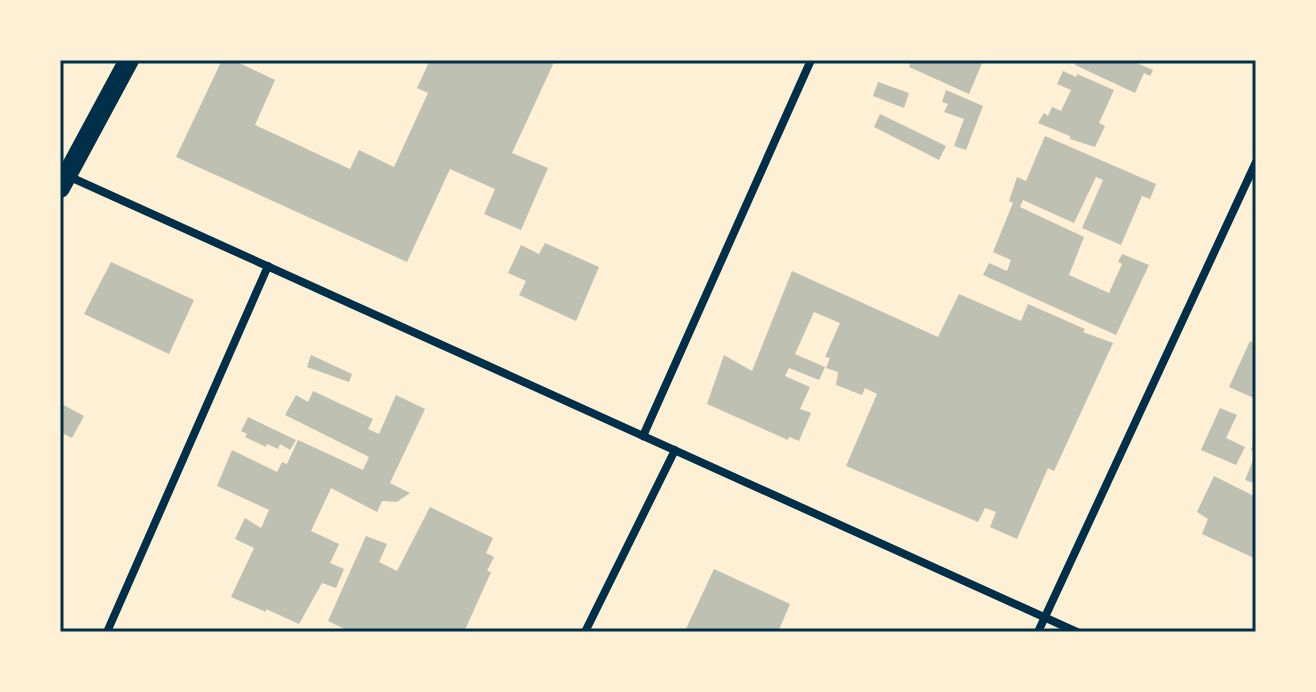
<svg xmlns="http://www.w3.org/2000/svg" width="1316" height="692" font-family="Manrope,sans-serif">
<rect width="100%" height="100%" fill="#fdf0d5"/>
<g fill="#bec0b2">
<polygon points="222,60 233,60 275,80 255,125 350,169 359,150 394,167 428,93 417,88 430,60 555,60 512,153 548,168 521,230 484,214 495,189 450,169 407,262 176,157"/>
<polygon points="912,60 976,60 982,63 969,94 909,67"/>
<polygon points="1077,60 1130,60 1153,70 1150,76 1144,73 1135,93 1075,65"/>
<polygon points="1063,71 1076,77 1077,74 1114,90 1099,123 1105,126 1095,147 1070,139 1070,136 1038,123 1044,113 1048,116 1052,107 1061,111 1071,90 1057,84"/>
<polygon points="878,82 909,93 904,108 873,96"/>
<polygon points="946,90 983,106 966,150 954,146 964,119 944,112 948,104 942,102"/>
<polygon points="880,114 946,146 939,160 874,127"/>
<polygon points="1045,136 1156,184 1150,199 1142,196 1121,245 1082,228 1103,180 1096,177 1074,223 1023,200 1020,207 1084,237 1069,275 1109,293 1122,264 1118,262 1122,254 1149,265 1116,335 983,275 989,263 1007,271 1011,260 993,252 1013,203 1009,201 1017,177 1026,181"/>
<polygon points="545,243 599,267 576,321 519,295 526,281 508,273 521,245 539,254"/>
<polygon points="111,262 194,300 169,354 84,314"/>
<polygon points="792,271 938,337 959,294 1021,321 1028,304 1085,329 1083,332 1113,343 1054,471 1048,468 1017,539 990,527 996,512 985,508 978,522 846,466 877,394 865,388 862,395 836,385 838,372 826,368 830,358 825,357 840,323 814,312 795,354 825,367 819,380 789,368 785,376 810,387 800,409 811,413 799,441 789,437 788,440 707,404 724,355 752,371"/>
<polygon points="1250,341 1256,344 1256,399 1229,387"/>
<polygon points="311,355 352,374 349,382 307,367"/>
<polygon points="313,391 373,419 368,429 379,434 396,395 425,409 390,483 410,493 397,502 382,501 377,512 331,488 311,531 339,544 330,563 344,569 336,588 322,583 299,624 266,609 266,612 231,597 254,548 235,539 245,518 261,528 269,510 217,486 232,450 277,472 282,462 287,464 298,440 363,470 369,457 285,415 296,395 308,402"/>
<polygon points="60,403 84,416 72,438 60,432"/>
<polygon points="1220,408 1237,415 1226,438 1245,447 1236,465 1201,450"/>
<polygon points="248,417 296,440 290,450 280,444 278,449 267,444 266,447 245,437 247,434 241,431"/>
<polygon points="1256,439 1256,484 1245,480 1256,453 1251,450"/>
<polygon points="1214,476 1256,497 1256,559 1202,534 1208,519 1197,512"/>
<polygon points="430,507 493,538 486,553 494,557 487,571 491,572 464,632 351,632 328,621 366,536 387,544 379,562 397,571"/>
<polygon points="714,569 790,604 778,632 685,631"/>
</g>
<g fill="none" stroke-linecap="round" stroke-linejoin="round">
<g stroke="#003049" stroke-width="8">
<polyline points="68,176 1077,632"/>
<polyline points="643,436 811,60"/>
<polyline points="107,632 268,266"/>
<polyline points="585,632 675,450"/>
<polyline points="1038,632 1256,162"/>
</g>
<polyline stroke="#003049" stroke-width="20" points="60,188 129,60"/>
</g>
<rect width="1316" height="692" fill="none" stroke="#fdf0d5" stroke-width="124"/>
<rect x="62" y="62" width="1192" height="568" fill="none" stroke="#003049" stroke-width="3"/>
</svg>
